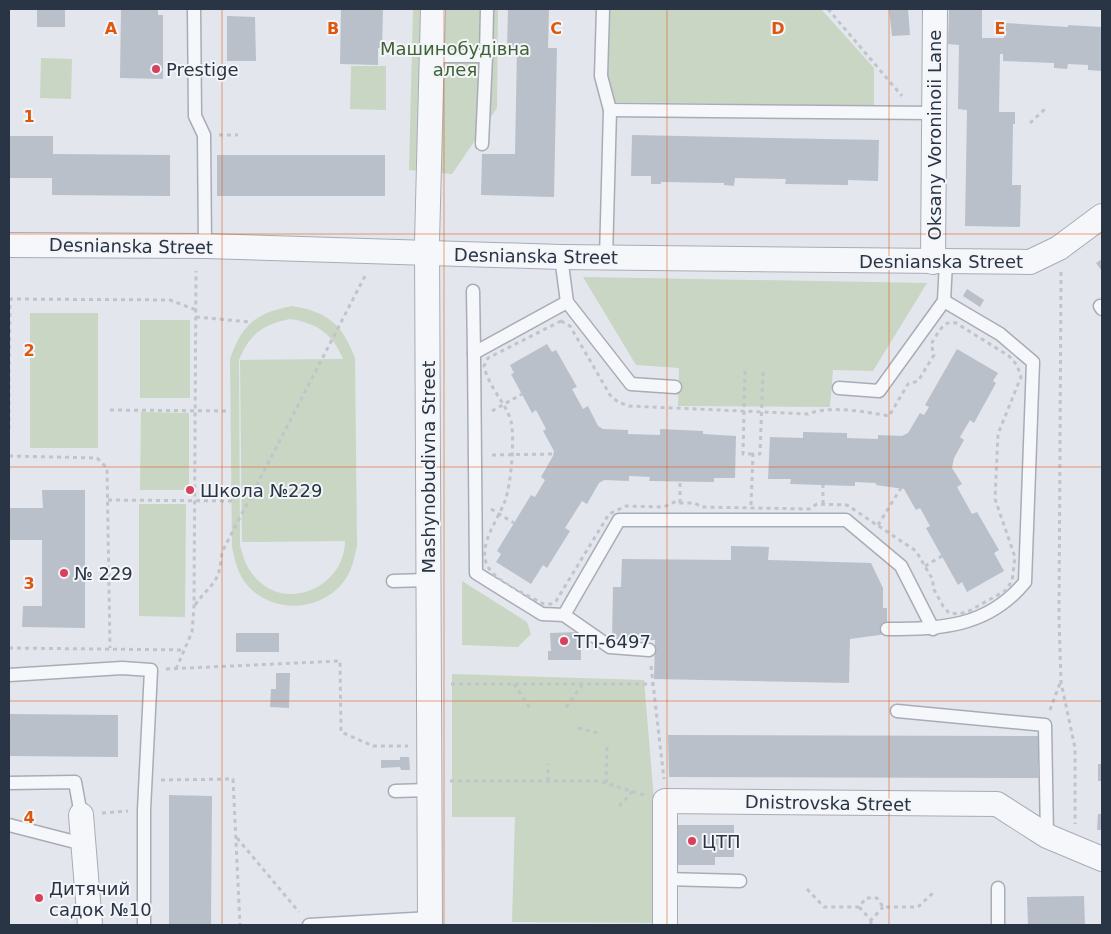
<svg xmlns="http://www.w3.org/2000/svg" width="1111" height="934" font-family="'DejaVu Sans',sans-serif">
<rect width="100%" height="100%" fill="#e3e6ec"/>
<g fill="#c8d6c3" fill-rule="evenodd">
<polygon points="413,9 498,9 497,108 452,174 409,170"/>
<polygon points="605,9 821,9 874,68 874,106 610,102 603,75"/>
<polygon points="41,58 72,59 71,99 40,98"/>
<polygon points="351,66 386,66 386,110 350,109"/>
<polygon points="583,277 927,283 873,371 833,370 830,407 678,406 679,368 636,365"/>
<path d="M292,306C328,312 342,324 355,358L357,546C354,560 351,574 341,585C317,612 272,613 248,586C238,575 235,561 232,547L230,359C242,324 256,313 292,306ZM290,319C317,323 333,334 343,359L240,360L242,542L345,541C345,587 285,614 254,576C246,567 243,556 240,545L239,360C249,335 263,324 290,319Z"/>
<rect x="30" y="313" width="68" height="135"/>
<rect x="140" y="320" width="50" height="78"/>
<polygon points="141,412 189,413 189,490 140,490"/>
<polygon points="139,504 186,504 185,617 139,616"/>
<polygon points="462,581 527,622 531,634 518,647 462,645"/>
<polygon points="452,674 644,680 655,812 655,923 512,922 515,817 452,817"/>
</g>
<g fill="#b9c0ca">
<rect x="37" y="9" width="28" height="18"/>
<polygon points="121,9 158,9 158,15 163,15 163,79 120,78"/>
<polygon points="341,9 383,9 382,48 378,48 378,65 340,64"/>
<polygon points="508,9 549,9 548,48 557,48 554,197 481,195 482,154 515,154 517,48 507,47"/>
<polygon points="889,9 908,9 910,35 892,36"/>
<polygon points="949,9 982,9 982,38 1004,38 1005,23 1068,27 1068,25 1102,27 1102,71 1088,70 1088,65 1068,64 1067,69 1054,68 1054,63 1003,61 1003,54 1000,54 999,112 1015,112 1015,124 1013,124 1012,185 1021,185 1020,227 965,226 967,110 958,109 959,45 948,44"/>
<polygon points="227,16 255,17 256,61 227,61"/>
<polygon points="632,135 879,140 878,181 848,180 848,185 785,184 786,179 735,178 734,186 724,185 724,183 661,182 661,184 651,184 651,176 631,176"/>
<polygon points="9,136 53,136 53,154 170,155 170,196 52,195 52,178 9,178"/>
<rect x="217" y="155" width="168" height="41"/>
<polygon points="1102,259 1102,271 1096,263"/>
<polygon points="967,289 984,300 980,307 963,296"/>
<polygon points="547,344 552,352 556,350 577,387 572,389 578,400 583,409 588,406 598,426 603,429 628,430 628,434 660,435 660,429 703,431 703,434 736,436 735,478 714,478 714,482 649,481 650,477 629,476 629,481 604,480 599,483 587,504 582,501 565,528 570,531 547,568 543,565 531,584 496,562 501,554 497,551 531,495 535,497 545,480 541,477 553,456 554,451 543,431 546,429 536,410 532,413 511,374 514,373 510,365"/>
<polygon points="957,349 998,373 993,381 996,383 974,423 970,420 960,437 964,440 954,458 952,468 962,484 957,487 972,514 977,512 999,550 994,553 1004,571 967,592 962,582 958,585 926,528 930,526 920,508 916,510 904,489 876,485 876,483 855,482 855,486 790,484 791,479 768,479 770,437 803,438 803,432 847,433 847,438 878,439 878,435 902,436 908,433 920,413 924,415 929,407 925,405"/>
<polygon points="42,490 85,490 85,628 22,627 23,606 42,606 42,540 9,540 9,508 43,508"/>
<polygon points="731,546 769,547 768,560 871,563 883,588 883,608 887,608 887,634 850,639 849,683 654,679 655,640 612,639 613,587 621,587 622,559 731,560"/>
<polygon points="577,632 578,650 581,650 581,660 548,660 548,651 551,651 550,633"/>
<rect x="236" y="633" width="43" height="19"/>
<polygon points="276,673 290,673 289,708 270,707 271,689 276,689"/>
<polygon points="9,714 118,715 118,757 9,756"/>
<polygon points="668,735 1038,736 1038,778 669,777"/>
<polygon points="400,757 409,757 410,770 401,770 400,767 381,768 381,760 400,760"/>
<rect x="1098" y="764" width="4" height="17"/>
<polygon points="169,795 212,796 211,925 169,925"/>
<polygon points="1098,814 1102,814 1102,830 1097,830"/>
<polygon points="669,825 734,825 734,857 715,857 715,865 669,865"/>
<polygon points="1084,896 1085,925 1028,925 1027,897"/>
</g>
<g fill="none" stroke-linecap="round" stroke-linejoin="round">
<defs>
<g id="service">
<polyline points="194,9 195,116 204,135 205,246"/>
<polyline points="603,9 601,76 610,110 606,258"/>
<polyline points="432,56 486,56 482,144"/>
<polyline points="486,56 487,9"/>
<polyline points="610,110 933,113"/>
<polyline points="561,257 567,302 631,384 675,387"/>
<polyline points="473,291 474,353"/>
<polyline points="567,302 474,353 476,573 542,614 564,615 610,647 649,650"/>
<polyline points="1100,306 1102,309"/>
<polyline points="839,388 879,391 944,301 946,262"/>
<polyline points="393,581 428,580"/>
<polyline points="564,615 619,520 846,520 901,566 933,629"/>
<path d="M887,629C942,629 988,627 1025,582L1033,362L1000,334L944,301"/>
<polyline points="9,675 122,668 151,670 144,810 144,925"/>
<polyline points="897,711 1045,725 1047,836"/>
<polyline points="9,783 75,782 81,815"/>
<polyline points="395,791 429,790"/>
<polyline points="9,825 83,844"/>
<polyline points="665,879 740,881"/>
<polyline points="309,925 430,918"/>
<polyline points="998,925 998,888"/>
</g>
<g id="minor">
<polyline points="9,245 205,246 561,257 1030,262 1059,248 1102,216"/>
<polyline points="933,262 935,9"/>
<polyline points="81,815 90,925"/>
<polyline points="430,925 427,242 433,9"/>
<polyline points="665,925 665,801 997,804 1047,836 1102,859"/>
</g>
</defs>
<use href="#service" stroke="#a7adb7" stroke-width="15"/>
<use href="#minor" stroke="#a7adb7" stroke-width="26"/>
<g stroke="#c1c4cb" stroke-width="3" stroke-dasharray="4 4" stroke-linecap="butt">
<polyline points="828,9 902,96"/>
<polyline points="1030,123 1047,107"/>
<polyline points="219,135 238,135"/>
<polyline points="1061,272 1059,619 1061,682 1075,748 1075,824"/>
<polyline points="9,299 170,300 196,310"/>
<polyline points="196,317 250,322"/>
<path d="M561,321L570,326L610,395L618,402L629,406L808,414C829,405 867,412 889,416L908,384L918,381L934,355L931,344C938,334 943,319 956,323L1009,356L1017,365L1021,377L998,434L995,499L1015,557L1012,581L1005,591L969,611L959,614L949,613L943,606L933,588V580L916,551L847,505L817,504L809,509L702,507L694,503H680L674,502L664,507L626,506L609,514L556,601L551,604H544C529,596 510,588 497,577C469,555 496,525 505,501C511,485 515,438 511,421C506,403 489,388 484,366L488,358Z"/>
<polyline points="745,371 743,454 753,454"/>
<polyline points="9,381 10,299"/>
<polyline points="110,410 230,411"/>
<polyline points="492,411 522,394"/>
<polyline points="9,429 9,380"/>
<polyline points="492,455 553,454"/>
<polyline points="9,456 97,458 107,468 110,648"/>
<polyline points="108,500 232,501"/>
<polyline points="680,503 680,482"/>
<polyline points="823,504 823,485"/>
<polyline points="751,505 753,454 760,454 763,372"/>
<polyline points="491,509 514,523"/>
<polyline points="878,525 901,488"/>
<polyline points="925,566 942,556"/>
<path d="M195,605C213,580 219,586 222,552L366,274"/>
<polyline points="9,648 185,650"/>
<polyline points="651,666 664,779"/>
<polyline points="166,669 340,661 341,732 373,746 408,746"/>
<polyline points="176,669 192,632 194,606 196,271"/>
<polyline points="451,684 653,684"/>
<polyline points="514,684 530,708"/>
<polyline points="566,707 583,684"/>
<polyline points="1050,710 1060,683"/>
<polyline points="578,728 598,733"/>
<polyline points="161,780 233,779 240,925"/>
<polyline points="450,781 599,781 644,795"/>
<polyline points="548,781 548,764"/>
<polyline points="606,783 607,743"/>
<polyline points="619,806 633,791"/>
<polyline points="102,813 128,811"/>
<polyline points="237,838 299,912"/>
<polyline points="807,889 824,907 859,907 866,898 877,898 883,907 918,907 935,891"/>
<polyline points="859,907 871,920 883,907"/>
<polyline points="871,925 871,920"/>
</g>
<use href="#service" stroke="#f6f7fa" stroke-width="12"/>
<use href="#minor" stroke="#f6f7fa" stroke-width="24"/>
</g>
<path fill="none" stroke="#de570f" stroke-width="1" stroke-opacity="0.55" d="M222,9V925M444,9V925M667,9V925M889,9V925M9,234H1102M9,467H1102M9,701H1102"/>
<g fill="#d8405b" stroke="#f3f5f9" stroke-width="2">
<circle cx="156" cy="69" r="5"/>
<circle cx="190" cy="490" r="5"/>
<circle cx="64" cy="573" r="5"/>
<circle cx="564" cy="641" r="5"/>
<circle cx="692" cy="841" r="5"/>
<circle cx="39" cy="898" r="5"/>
</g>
<g text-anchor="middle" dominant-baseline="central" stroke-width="4" stroke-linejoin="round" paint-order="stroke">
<g font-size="18" fill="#3f6235" stroke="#f3f5f9">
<text x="455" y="48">Машинобудівна<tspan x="455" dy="21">алея</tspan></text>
</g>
<g font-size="18" fill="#293445" stroke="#f3f5f9" text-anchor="start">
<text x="166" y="69">Prestige</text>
<text x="200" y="490">Школа №229</text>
<text x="74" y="573">№ 229</text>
<text x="574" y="641">ТП-6497</text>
<text x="702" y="841">ЦТП</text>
<text x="49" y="888">Дитячий<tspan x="49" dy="21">садок №10</tspan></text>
</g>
<g font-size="18" fill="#293445" stroke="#f3f5f9">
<text transform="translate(934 135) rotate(-90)">Oksany Voroninoii Lane</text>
<text transform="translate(131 246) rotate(1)">Desnianska Street</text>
<text transform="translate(536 256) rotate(1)">Desnianska Street</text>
<text x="941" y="261">Desnianska Street</text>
<text transform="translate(428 467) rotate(-90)">Mashynobudivna Street</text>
<text transform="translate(828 803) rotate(1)">Dnistrovska Street</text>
</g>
</g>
<g font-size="16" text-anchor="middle" font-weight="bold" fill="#de570f" stroke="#f3f5f9" stroke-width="4" stroke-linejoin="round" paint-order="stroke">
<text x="111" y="34">A</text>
<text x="333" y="34">B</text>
<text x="556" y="34">C</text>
<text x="778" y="34">D</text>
<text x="1000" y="34">E</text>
<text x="29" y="122">1</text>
<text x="29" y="356">2</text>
<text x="29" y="589">3</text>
<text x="29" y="823">4</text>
</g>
<rect width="1111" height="934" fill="none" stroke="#293445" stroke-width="20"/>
</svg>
